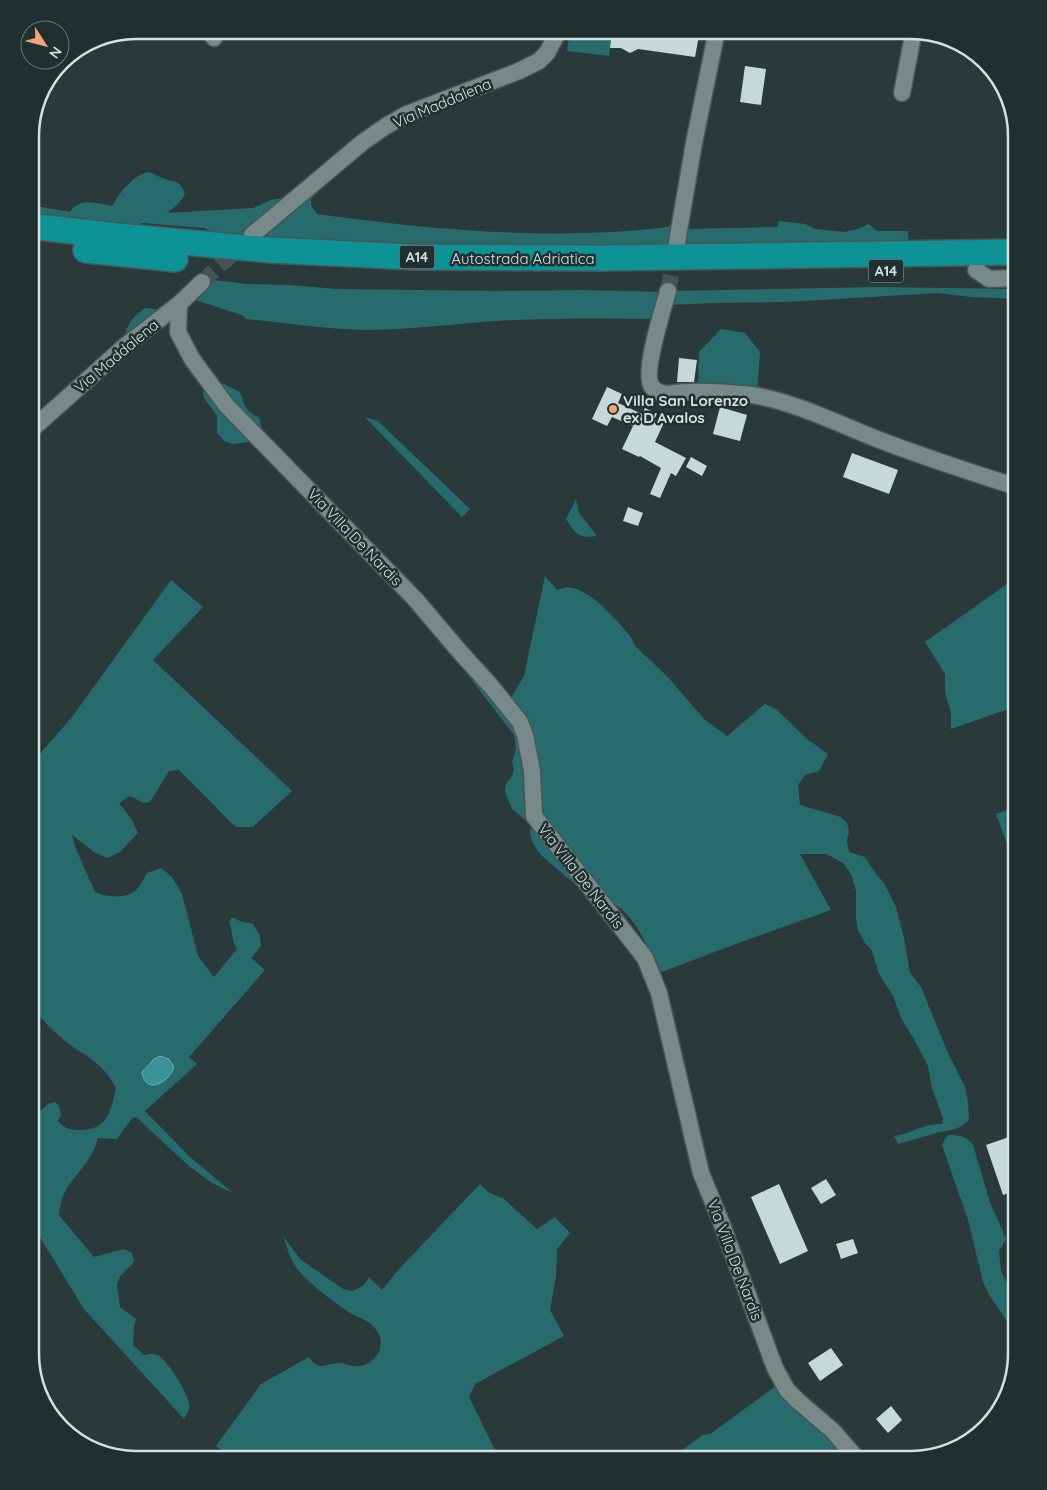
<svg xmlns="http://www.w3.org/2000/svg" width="1047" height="1490" font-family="Quicksand,sans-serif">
<rect width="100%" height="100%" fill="#2a3a3a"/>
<g fill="#286b6d">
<polygon points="570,30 612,30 609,56 567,51"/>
<path d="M379,139L331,179L311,199V205L317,214C433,230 552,241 668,227L677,217L672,247L440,248L252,239Z"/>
<path d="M149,172C153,173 156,176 160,177C172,183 181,178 185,195L179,203L167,213L253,208L271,200L287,197L243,237L216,234L204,228L143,223L138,225L30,215V205L70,212C79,197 98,203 112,206C120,193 132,175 149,172Z"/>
<polygon points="779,221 805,224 815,229 845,232 857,229 869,224 877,231 908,231 909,247 682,248 686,229 777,227"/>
<path d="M214,280L247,284L289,285L337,289L499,291L579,290L667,292L658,319C604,318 549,318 495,321C451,324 407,330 363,330C324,329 285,323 246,319L242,315L195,300V297L208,282Z"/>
<polygon points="879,287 1017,289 1017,299 971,297 938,293 786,302 713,303 669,305 674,291"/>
<path d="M145,308L162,310L125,335C128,322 134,316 145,308Z"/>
<polygon points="721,329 745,333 760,352 757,393 698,388 699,352"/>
<path d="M222,383L240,392C244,403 246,414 259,417L263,434L256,441L233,444L224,441L217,433V416L204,398L203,392L215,384Z"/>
<polygon points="365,417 378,421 470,509 462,517"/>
<path d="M576,499L579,513L597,536C578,539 576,534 566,519Z"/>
<path d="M545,576L557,590L567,587L577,589L590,596L599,603L618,622L630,636L636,647L667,676L704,719L727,736L765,704L776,709L807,739L828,754L819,771L805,775L798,785L800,805L841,817L847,823L849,831L847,841L849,852L865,857L876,874L884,883L896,907L904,938L910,973L921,987L947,1051L965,1087L968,1102L969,1120C955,1133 949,1129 933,1134C921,1137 910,1141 898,1144L894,1136C912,1134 923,1123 942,1124L943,1118L932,1088L928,1066L914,1039L902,1020L893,996L879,974L872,951L865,943L858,930L856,919V891L851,874L844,864L827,854H800L831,910L741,942L659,973C651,953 638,922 620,908C616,905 611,903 606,901L541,816L508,703L524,676Z"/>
<polygon points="1017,577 1017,706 951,729 951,712 945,693 945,674 925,642"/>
<path d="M171,580L203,607L153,660L292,791L253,827H237L231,823L214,805L179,770L169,771L150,802L144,803L130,796L119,803L132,820L138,833L120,852L107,858L94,852L72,835L76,849L95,892C106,897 125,899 135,891C140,887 144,878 147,873L161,868L172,877L182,894L198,956L214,977L237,949C231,940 233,931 229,922L231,918H234L240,921L253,924L260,936L261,946L251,958L265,970L189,1057L197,1064L145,1111L190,1157L233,1193L212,1183L189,1166L137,1118L133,1117L117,1139L98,1138C96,1144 94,1151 90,1157C76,1180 62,1184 59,1215L94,1257L124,1249L132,1253L134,1262L120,1276L117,1285L120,1307L136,1319L134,1326L133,1345L144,1355C148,1354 155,1353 159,1356C169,1363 187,1391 189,1404C190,1409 187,1414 184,1419L84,1309L30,1221V1120L48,1104L55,1102L59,1106L61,1115L58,1121C64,1128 70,1130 79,1130C108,1131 111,1110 116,1088C100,1058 82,1056 59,1036C49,1027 39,1016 30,1005V765L72,717Z"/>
<polygon points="460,658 522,737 529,820 523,818 512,809 505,792 505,786 512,776 514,769 512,762 516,749 514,735 457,661"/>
<polygon points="1017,807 1017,870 996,814"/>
<path d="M536,827L581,889C572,882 564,875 556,868C543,857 530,847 530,829Z"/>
<path d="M950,1135C960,1135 967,1137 973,1145L990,1202L1006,1239L999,1251L1001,1271L1017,1304V1347L1012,1336L1009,1324L989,1295L983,1282L968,1220L942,1145L946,1137Z"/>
<path d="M480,1184L488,1192L504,1199L537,1229L555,1217L570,1233L557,1249L556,1276L550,1310L564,1336L475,1384L469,1397L500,1460H235L216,1446L261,1384L309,1357C320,1373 325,1363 339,1363C345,1363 352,1367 358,1366C372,1366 384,1351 380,1337C379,1333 375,1328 372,1325C366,1320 358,1317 352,1314C336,1304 310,1284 298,1270C290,1260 287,1247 283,1236L300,1259L343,1289L352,1291L359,1288L364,1285L369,1277L382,1290L400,1268Z"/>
<polygon points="780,1383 855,1460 668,1460 703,1435 710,1434"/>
</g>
<path fill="#3a9497" stroke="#69abad" d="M160,1056L169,1059L174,1067C168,1084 145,1095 142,1072L154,1059Z"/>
<g fill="#c6d9d9">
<polygon points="612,30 700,30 695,57 638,49 630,53 621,48 610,48"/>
<polygon points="745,66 766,69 761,105 740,102"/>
<polygon points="679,358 697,360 694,382 677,382"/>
<polygon points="607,387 622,394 618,403 642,414 645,408 666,418 655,442 686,458 676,476 671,473 660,498 650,494 661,468 640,456 639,457 622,449 633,426 612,417 607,426 592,419"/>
<polygon points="720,407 747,415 740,441 713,434"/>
<polygon points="852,453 898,470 889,494 843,477"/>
<polygon points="691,457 707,466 702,476 686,467"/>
<polygon points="628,507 643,513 638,526 623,521"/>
<polygon points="1009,1137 1017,1161 1017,1190 1003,1195 986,1145"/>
<polygon points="826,1179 836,1195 821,1204 811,1188"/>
<polygon points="779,1184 808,1251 780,1264 751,1197"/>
<polygon points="853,1239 858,1253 841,1259 836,1244"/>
<polygon points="831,1348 843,1365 820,1381 808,1363"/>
<polygon points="891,1406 902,1420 888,1433 876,1419"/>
</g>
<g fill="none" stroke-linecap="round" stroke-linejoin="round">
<g stroke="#445353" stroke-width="16" stroke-dasharray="16 8" stroke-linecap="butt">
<polyline points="202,282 243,244"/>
<polyline points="668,291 676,248"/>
</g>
<defs>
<g id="minor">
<polyline points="208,30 214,38"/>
<polyline points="902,93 914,30"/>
<polyline points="252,235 363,142 386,126 407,114 519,71 539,61 547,53 559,30"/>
<polyline points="676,248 694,143 717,30"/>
<polyline points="976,270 989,279 1017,278"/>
<path d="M668,291C663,309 642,374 652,387C655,391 661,393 665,394C672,394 681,392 688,392C709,391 731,393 752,395C792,401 839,424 877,439C923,457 970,472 1017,487"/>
<polyline points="179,304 178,332 192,359 226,405 416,600 460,652 491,686 520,722 525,735 532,771 534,816 645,958 659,993 701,1173 721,1222 775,1368 787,1390 798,1401 833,1431 858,1460"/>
<polyline points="30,431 125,346 179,304 202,282"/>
</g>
<g id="highway">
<polyline points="30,226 117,236 270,250 413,257 602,258 1017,252"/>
<polyline points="86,250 175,259"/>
</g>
</defs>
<use href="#minor" stroke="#495656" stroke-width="19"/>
<use href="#highway" stroke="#495656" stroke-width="28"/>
<use href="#minor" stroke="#778989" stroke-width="16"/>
<use href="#highway" stroke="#0d9296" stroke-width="25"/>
</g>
<circle fill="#f0a279" stroke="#203030" stroke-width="2" cx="613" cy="409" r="5"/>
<g text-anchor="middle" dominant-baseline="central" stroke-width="5" stroke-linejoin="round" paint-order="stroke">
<g fill="#203030" stroke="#9fabab" stroke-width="1">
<rect x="399.5" y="245.5" width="35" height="23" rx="4"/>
<rect x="868.5" y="259.5" width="35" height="23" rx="4"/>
</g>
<g font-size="14" font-weight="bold" fill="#d6e0e0">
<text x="417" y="257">A14</text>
<text x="886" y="271">A14</text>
</g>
<g font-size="15" fill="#d6e0e0" stroke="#203030">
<text transform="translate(442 103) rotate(-23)">Via Maddalena</text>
<text x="523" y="258">Autostrada Adriatica</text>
<text transform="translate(116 356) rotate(-40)">Via Maddalena</text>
<text transform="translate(355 537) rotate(46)">Via Villa De Nardis</text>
<text transform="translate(581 876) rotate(52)">Via Villa De Nardis</text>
<text transform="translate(735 1260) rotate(69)">Via Villa De Nardis</text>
</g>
<g font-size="15" font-weight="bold" fill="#d6e0e0" stroke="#203030" text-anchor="start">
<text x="623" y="400">Villa San Lorenzo<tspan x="623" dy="17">ex D'Avalos</tspan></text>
</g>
</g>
<path d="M0 0H1047V1490H0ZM136 39H911A97 97 0 0 1 1008 136V1354A97 97 0 0 1 911 1451H136A97 97 0 0 1 39 1354V136A97 97 0 0 1 136 39Z" fill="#203030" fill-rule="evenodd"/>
<path fill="none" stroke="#d6e0e0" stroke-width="2.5" d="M136 39H911A97 97 0 0 1 1008 136V1354A97 97 0 0 1 911 1451H136A97 97 0 0 1 39 1354V136A97 97 0 0 1 136 39Z"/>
<g transform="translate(45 45) rotate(126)"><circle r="24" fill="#203030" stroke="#697676"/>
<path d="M0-4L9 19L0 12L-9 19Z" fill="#f0a279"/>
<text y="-8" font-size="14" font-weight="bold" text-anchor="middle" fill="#d6e0e0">N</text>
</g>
</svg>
